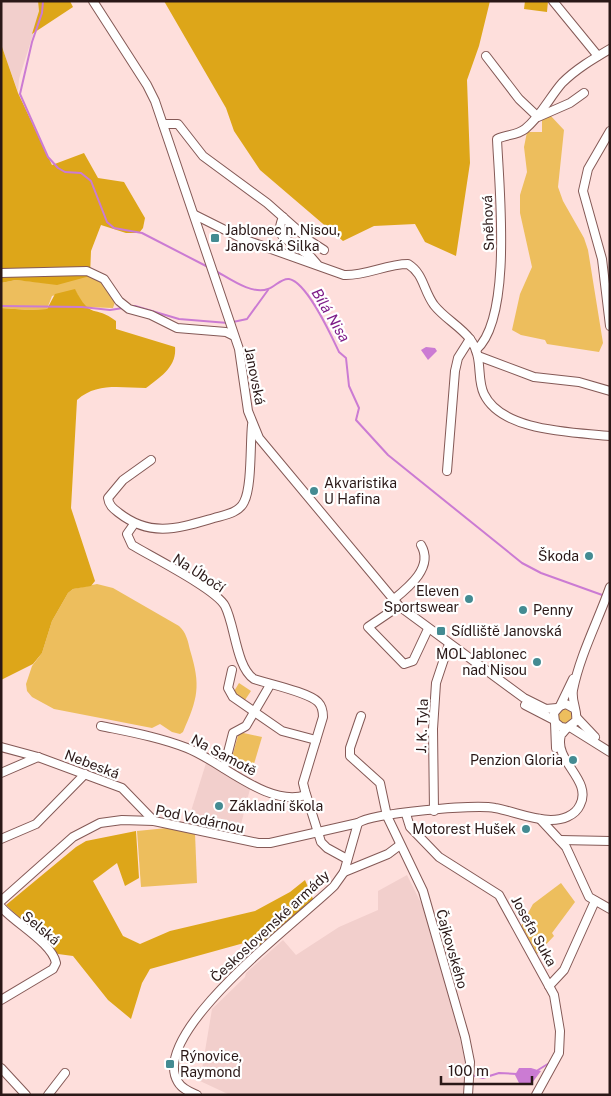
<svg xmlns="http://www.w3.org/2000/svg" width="611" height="1096" font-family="'Public Sans',sans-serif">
<rect width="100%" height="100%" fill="#fedfdc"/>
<g fill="#f2cfcc">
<polygon points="1,1 38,1 39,10 37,22 19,79 18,92 1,44"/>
<polygon points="207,760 250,789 238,836 187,824"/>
<polygon points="407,875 425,911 438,951 467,1068 465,1095 230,1095 200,1081 212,1009 245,977 246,973 283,940 296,955 339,927 378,910 378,891"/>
</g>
<g fill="#edbe5d">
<polygon points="549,114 564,130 558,187 563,201 584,238 588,250 603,343 599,352 547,344 545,340 521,335 512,330 520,294 532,267 520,213 520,195 527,172 524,147 527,132 542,132 542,119"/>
<polygon points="85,275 103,282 115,302 113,308 84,307 75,290 52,296 47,309 29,310 1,308 1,283 16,280 57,284"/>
<path d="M97,584L113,588L179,626C186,632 188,641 190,650C201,686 198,698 183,732L180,734L172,732L160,724L152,728L54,709L32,697L27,691L26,684L32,666L42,653L52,621L68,593L73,589Z"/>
<polygon points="239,683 251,691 245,700 233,693"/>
<circle cx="565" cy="716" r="7"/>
<polygon points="239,732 262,737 251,774 230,764"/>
<polygon points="167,828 195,833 197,883 141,887 137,831"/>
<polygon points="561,883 575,902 552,933 554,936 537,954 521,926 533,904"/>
</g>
<g fill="#dda619">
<polygon points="38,1 70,1 73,7 32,34 39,11"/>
<polygon points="164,1 490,1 479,46 467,80 470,163 456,256 425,242 415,224 374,226 343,241 260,170 234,131 226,108"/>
<polygon points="525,1 548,1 547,12 524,9"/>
<polygon points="1,44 18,93 52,165 84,153 98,178 124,182 145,218 143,228 139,233 126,233 101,225 91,251 90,276 57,285 16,280 1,283"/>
<path d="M75,289C91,321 94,304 116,321V329L175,347C177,367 160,377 146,388C121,388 97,382 77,400L71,508L95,581L91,586L73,589L68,593L52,621L42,653L33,664L1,680V308L29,310L47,309L55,294Z"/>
<polygon points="136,831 139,878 125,886 117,863 93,881 123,936 140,944 170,931 255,911 290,892 305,880 313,899 261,946 244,943 150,969 142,983 131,1019 108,1000 73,956 58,954 6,905 76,847 86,841"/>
</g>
<g fill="#cb7bd3">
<polygon points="426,347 435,348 437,351 428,360 421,350"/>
<polygon points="519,1068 531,1068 541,1071 532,1083 519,1083 515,1075"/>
</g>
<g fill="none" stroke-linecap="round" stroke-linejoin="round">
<g stroke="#cb7bd3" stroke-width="2">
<polyline points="43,1 42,13 32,42 20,94 48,157 58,168 65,172 81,173 91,181 107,222 114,228 142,233 208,267"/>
<path d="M214,270C229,278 251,295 268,289C275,287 281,278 289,279C307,282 331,335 339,352L346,358L349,386L359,408L356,420L388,455L522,563L541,573L605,596"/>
<polyline points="1,306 82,307 110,310 123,308"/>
<polyline points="131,306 135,306 179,319 228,323"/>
<polyline points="233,322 247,319 268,290"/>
<polyline points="538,1070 551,1062"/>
<polyline points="475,1076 483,1078 499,1073 517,1074"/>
</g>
<defs>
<g id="minor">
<polyline points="93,1 147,85 155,101 239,349 248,411 259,438 399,606 524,698 546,709 557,708"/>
<polyline points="553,1 598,56"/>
<polyline points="486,56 519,99 538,117 570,103 584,93"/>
<polyline points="163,124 178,124 203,156 267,203 310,241 324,250"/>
<polyline points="610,131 588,169 583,191 602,259 610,326"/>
<path d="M195,215L243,239L344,275C366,276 386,264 408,264C424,274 423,290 434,305C444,318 460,326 470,339C484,358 476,378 484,394C502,432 574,432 610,436"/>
<path d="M283,217C280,225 278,230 283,237L311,257L317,264"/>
<polyline points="1,273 87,271 104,279 119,301 129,309 151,315 177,328 226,332 232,335"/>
<path d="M476,350C513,318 499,186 497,139C507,134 516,136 525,129C541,116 549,98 562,83C576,69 593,59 610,49"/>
<polyline points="478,356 534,377 579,382 610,391"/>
<path d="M151,460L123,480L108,498C109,506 114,509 119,513C151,538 179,528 214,518C224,515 239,513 244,502C252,487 250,444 252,425"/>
<polyline points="447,471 455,371 458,358 470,339"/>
<path d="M134,524L127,534L132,545C150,556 216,589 225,606C235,625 236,667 254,679C269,684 308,692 318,702C322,706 323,712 323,717L303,783L305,791L321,842L327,848L347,859"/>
<path d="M393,600C409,587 434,567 421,545"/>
<polyline points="399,606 368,627 404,664 413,661 428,629"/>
<polyline points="232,670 228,688 233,697 282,731 316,740"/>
<polyline points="525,705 554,720"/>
<polyline points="560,706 573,679"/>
<path d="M575,709L566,704L560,706L554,713L555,722L561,727L567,728L576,721C578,710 571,702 573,690C580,655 598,621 610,587"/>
<polyline points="361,716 350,748 350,756 380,783 387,816 423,891 465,1037 470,1062 468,1095"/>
<polyline points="577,718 595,737"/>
<polyline points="555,722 556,748"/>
<path d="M101,726C130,732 159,737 187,748C221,761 268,808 306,795"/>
<polyline points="570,727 610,752"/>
<polyline points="1,747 38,757 122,788 154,821"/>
<polyline points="224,768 233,733 246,726 270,685"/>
<polyline points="1,773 38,757"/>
<polyline points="434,811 433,729 436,683 449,644"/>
<polyline points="406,814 410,827 439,857 499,895 554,995 560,1031 559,1053 536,1095"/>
<polyline points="540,819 566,847 589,897 610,909"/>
<polyline points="1,839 36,824 85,774"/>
<polyline points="560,840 610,841"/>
<polyline points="344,872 388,854 400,845"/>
<polyline points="1,901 73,837 100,823 122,820 154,821 258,843 270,843 358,823"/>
<path d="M1,907C16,924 52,943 56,963L53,969L1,1000"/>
<polyline points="549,986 564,970 595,901"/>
<polyline points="1,1068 26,1095"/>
<polyline points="48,1095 65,1073"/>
<path d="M197,1095C190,1092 182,1089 178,1082C147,1033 303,917 334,886L344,872L358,823C372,813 476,804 495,808C513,811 532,820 551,820C562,820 575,816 580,805C593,780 553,761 561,735L567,728"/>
</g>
</defs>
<use href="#minor" stroke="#845956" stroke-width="10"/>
<use href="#minor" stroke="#fff" stroke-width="8"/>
</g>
<g fill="#448b92" stroke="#fff" stroke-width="2">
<rect x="210" y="233" width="10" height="10" rx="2.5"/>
<circle cx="314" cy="491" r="5"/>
<circle cx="589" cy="556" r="5"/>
<circle cx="469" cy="599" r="5"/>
<circle cx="523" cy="610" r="5"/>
<rect x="436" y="626" width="10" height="10" rx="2.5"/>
<circle cx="537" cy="662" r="5"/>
<circle cx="573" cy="760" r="5"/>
<circle cx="219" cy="806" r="5"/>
<circle cx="526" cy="829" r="5"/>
<rect x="165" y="1059" width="10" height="10" rx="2.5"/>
</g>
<g text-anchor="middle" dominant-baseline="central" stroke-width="4.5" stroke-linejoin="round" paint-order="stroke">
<g font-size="14" fill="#2a1817" stroke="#fff">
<text transform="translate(488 223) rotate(-92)">Sněhová</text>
<text transform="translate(255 376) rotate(79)">Janovská</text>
<text transform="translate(199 573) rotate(33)">Na Úbočí</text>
<text transform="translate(422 726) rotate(-88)">J. K. Tyla</text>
<text transform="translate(224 755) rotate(28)">Na Samotě</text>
<text transform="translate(92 764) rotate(21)">Nebeská</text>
<text transform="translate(200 819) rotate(12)">Pod Vodárnou</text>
<text transform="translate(270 926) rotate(-43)">Československé armády</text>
<text transform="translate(41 928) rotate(40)">Selská</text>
<text transform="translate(534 931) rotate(61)">Josefa Suka</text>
<text transform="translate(452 949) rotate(74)">Čajkovského</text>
</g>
<g font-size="14" fill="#2a1817" stroke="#fff" text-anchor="start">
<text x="225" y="230">Jablonec n. Nisou,<tspan x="225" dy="16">Janovská Silka</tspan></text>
<text x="324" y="483">Akvaristika<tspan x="324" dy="16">U Hafina</tspan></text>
<text x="579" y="556" text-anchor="end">Škoda</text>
<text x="459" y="591" text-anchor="end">Eleven<tspan x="459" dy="16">Sportswear</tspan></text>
<text x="533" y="610">Penny</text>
<text x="451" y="631">Sídliště Janovská</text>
<text x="527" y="654" text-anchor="end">MOL Jablonec<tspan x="527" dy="16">nad Nisou</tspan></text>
<text x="563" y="760" text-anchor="end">Penzion Gloria</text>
<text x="229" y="806">Základní škola</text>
<text x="516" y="829" text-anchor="end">Motorest Hušek</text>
<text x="180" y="1056">Rýnovice,<tspan x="180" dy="16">Raymond</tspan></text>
</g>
<g font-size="15" font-style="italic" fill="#7d1c88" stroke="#fff">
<text transform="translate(331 315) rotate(59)">Bílá Nisa</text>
</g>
</g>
<rect width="611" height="1096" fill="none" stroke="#2a1817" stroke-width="5"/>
<path d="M441 1076v8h91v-8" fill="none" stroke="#2a1817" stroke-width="2.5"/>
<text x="448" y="1076" font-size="15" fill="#2a1817" stroke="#ffffff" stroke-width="4" paint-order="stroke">100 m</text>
</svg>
